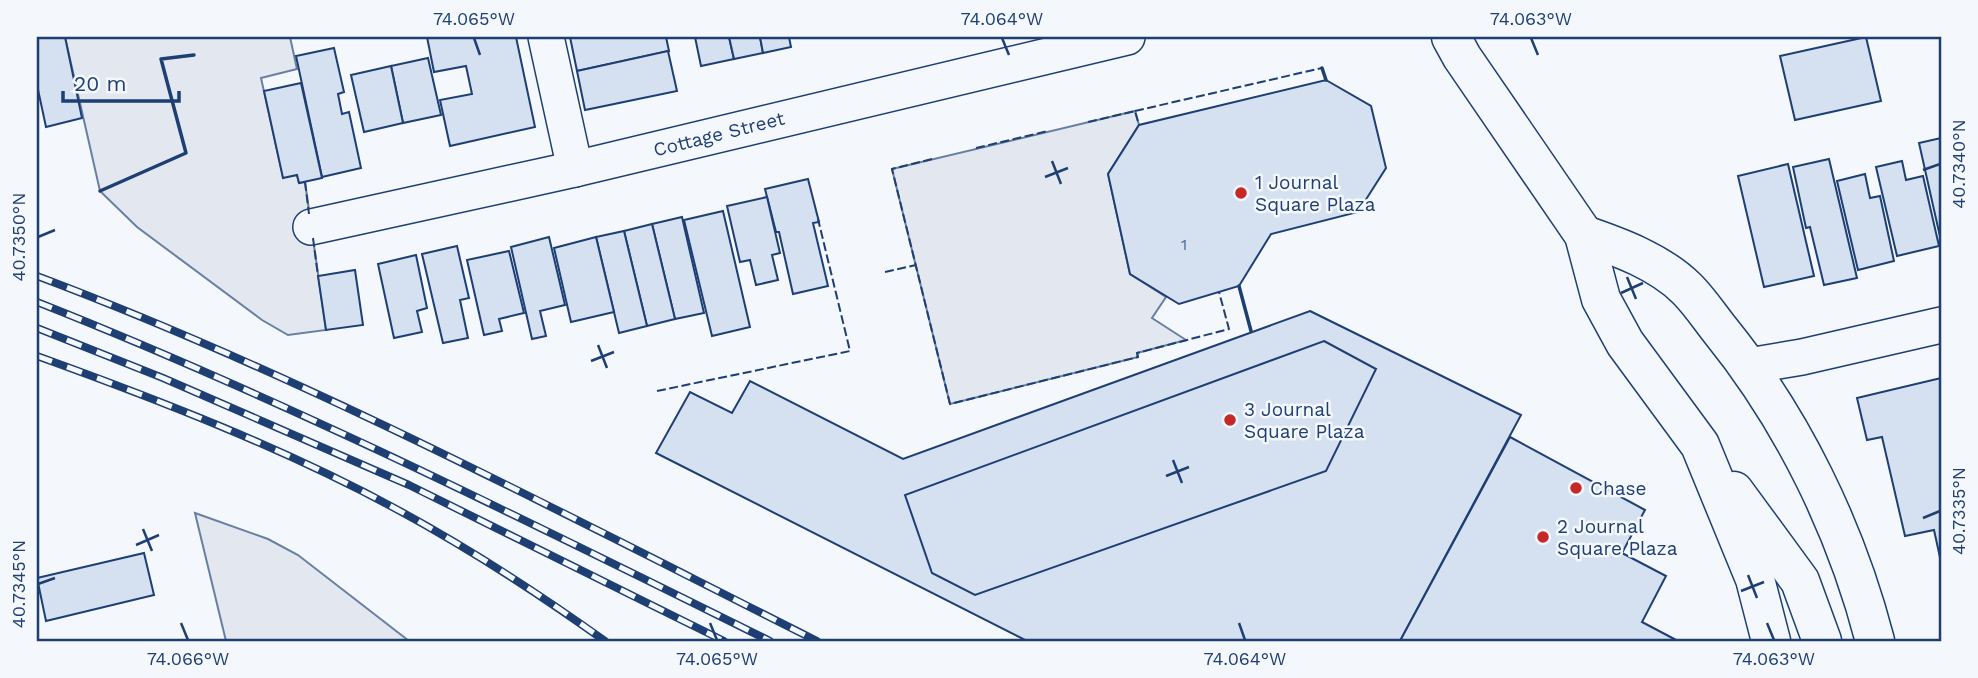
<svg xmlns="http://www.w3.org/2000/svg" width="1978" height="678" font-family="'Work Sans',sans-serif">
<rect width="100%" height="100%" fill="#f4f7fb"/>
<g fill="#e3e8f0" stroke="#687fa3" stroke-width="2">
<polygon points="65,37 290,37 297,69 261,78 283,177 297,175 299,183 305,182 326,330 288,335 262,320 137,227 100,191"/>
<polygon points="1135,111 1139,125 1108,174 1130,274 1166,297 1152,318 1186,340 1137,353 1138,357 950,404 892,169"/>
<polygon points="195,513 268,539 298,555 409,641 226,641"/>
</g>
<g fill="#d5e0f0" stroke="#1d3f73" stroke-width="2">
<polygon points="37,37 65,37 82,118 46,127 37,85"/>
<polygon points="427,37 516,37 535,127 450,146 440,100 472,94 466,66 434,72"/>
<polygon points="570,37 666,37 669,51 577,71"/>
<polygon points="695,37 729,37 734,59 701,66"/>
<polygon points="729,37 760,37 763,53 734,59"/>
<polygon points="760,37 789,37 791,47 763,53"/>
<polygon points="1866,37 1881,101 1795,120 1780,56"/>
<polygon points="334,48 344,92 338,94 342,114 349,112 361,168 322,177 296,56"/>
<polygon points="668,51 677,91 585,110 577,71"/>
<polygon points="428,58 441,115 403,123 391,66"/>
<polygon points="391,66 403,123 364,132 351,75"/>
<polygon points="1326,80 1371,106 1386,168 1358,212 1271,234 1239,286 1179,304 1130,274 1108,174 1139,125"/>
<polygon points="301,83 322,178 299,183 297,175 283,178 264,91"/>
<polygon points="1941,138 1941,241 1919,143"/>
<polygon points="1829,159 1857,278 1824,285 1810,227 1806,228 1793,167"/>
<polygon points="1902,161 1906,180 1923,176 1939,246 1897,256 1876,167"/>
<polygon points="1788,164 1814,276 1764,287 1738,176"/>
<polygon points="1865,174 1870,198 1880,196 1894,261 1858,270 1837,181"/>
<polygon points="808,179 819,222 813,223 828,286 793,294 779,232 776,232 765,189"/>
<polygon points="767,197 780,253 772,255 778,280 756,285 750,260 740,262 727,206"/>
<polygon points="723,211 750,327 712,336 684,220"/>
<polygon points="682,217 704,313 675,319 652,224"/>
<polygon points="652,224 675,319 647,326 624,231"/>
<polygon points="624,231 647,326 619,333 596,237"/>
<polygon points="549,237 565,305 540,311 546,336 532,339 511,247"/>
<polygon points="596,237 614,312 571,322 554,248"/>
<polygon points="457,246 469,298 460,300 468,338 443,343 422,254"/>
<polygon points="509,251 524,313 499,319 502,331 484,335 467,260"/>
<polygon points="416,255 427,308 417,311 422,332 394,338 378,264"/>
<polygon points="355,270 363,325 326,330 318,276"/>
<polygon points="1310,311 1521,415 1400,641 1027,641 656,453 690,392 732,413 750,381 903,459"/>
<polygon points="1324,341 1376,369 1326,471 975,595 932,573 905,495"/>
<polygon points="1941,378 1941,562 1934,530 1905,536 1882,437 1867,440 1857,398"/>
<polygon points="1510,437 1645,510 1622,553 1666,576 1642,622 1678,641 1400,641"/>
<polygon points="144,553 154,595 46,621 37,578"/>
</g>
<g fill="none" stroke-linecap="round" stroke-linejoin="round">
<defs>
<g id="street">
<polyline points="546,37 575,169"/>
<polyline points="311,227 575,169 1127,37"/>
<polyline points="1749,366 1802,357 1941,325"/>
</g>
<g id="primary">
<polyline points="1451,37 1462,57 1584,235 1601,299 1625,343 1700,445 1755,579 1771,641"/>
<path d="M1584,235C1619,247 1660,262 1687,289C1699,301 1709,316 1720,330C1793,420 1846,529 1875,641"/>
<polyline points="1734,491 1800,581 1822,641"/>
</g>
</defs>
<use href="#street" stroke="#1d3f73" stroke-width="38"/>
<use href="#primary" stroke="#1d3f73" stroke-width="41"/>
<use href="#street" stroke="#f4f7fb" stroke-width="35"/>
<use href="#primary" stroke="#f4f7fb" stroke-width="38"/>
<defs>
<g id="rail">
<path d="M37,276C306,377 560,512 817,641"/>
<path d="M37,302C288,401 529,522 770,641"/>
<polyline points="37,328 163,378 409,485 724,641"/>
<path d="M37,356C159,400 284,448 398,510C470,549 538,593 605,641"/>
</g>
</defs>
<use href="#rail" stroke="#1d3f73" stroke-width="8"/>
<use href="#rail" stroke="#f4f7fb" stroke-width="5" stroke-dasharray="16" stroke-linecap="butt"/>
<g stroke="#1d3f73" stroke-width="2" stroke-dasharray="9 3.5" stroke-linecap="butt">
<polyline points="1135,111 1322,68"/>
<polyline points="1088,122 1135,111 1139,125"/>
<polyline points="976,148 1048,131"/>
<polyline points="932,159 892,169 950,404 1138,357 1137,353 1229,329 1219,292"/>
<polyline points="305,182 309,214"/>
<polyline points="313,238 318,276"/>
<polyline points="885,272 916,265"/>
<polyline points="657,391 850,351 818,219"/>
</g>
<g stroke="#1d3f73" stroke-width="3.5">
<polyline points="1322,68 1326,80"/>
<polyline points="100,191 186,153 161,59 194,55"/>
<polyline points="1239,286 1251,331"/>
</g>
</g>
<path fill="none" stroke="#1d3f73" stroke-width="2.5" d="M474,38L480,55M1002,38L1009,55M1531,38L1538,55M1052,161L1061,184M1923,170L1940,164M1045,177L1068,168M38,237L55,230M1627,277L1636,299M1621,293L1643,283M598,345L607,368M591,361L614,352M1173,460L1182,483M1166,476L1189,467M1923,518L1940,511M143,529L152,551M136,545L159,535M1748,575L1757,598M38,584L55,578M1741,591L1764,582M181,623L188,640M710,623L717,640M1239,623L1245,640M1767,623L1774,640"/>
<g fill="#c62828" stroke="#f4f7fb" stroke-width="2.5">
<circle cx="1241" cy="193" r="7"/>
<circle cx="1230" cy="420" r="7"/>
<circle cx="1576" cy="488" r="7"/>
<circle cx="1543" cy="537" r="7"/>
</g>
<g text-anchor="middle" dominant-baseline="central" stroke-width="5" stroke-linejoin="round" paint-order="stroke">
<g font-size="16" fill="#4b6792">
<text x="1184" y="244">1</text>
</g>
<g font-size="19" fill="#1d3f73" stroke="#f4f7fb">
<text transform="translate(719 134) rotate(-14)">Cottage Street</text>
</g>
<g font-size="19" fill="#1d3f73" stroke="#f4f7fb" text-anchor="start">
<text x="1255" y="182">1 Journal<tspan x="1255" dy="22">Square Plaza</tspan></text>
<text x="1244" y="409">3 Journal<tspan x="1244" dy="22">Square Plaza</tspan></text>
<text x="1590" y="488">Chase</text>
<text x="1557" y="526">2 Journal<tspan x="1557" dy="22">Square Plaza</tspan></text>
</g>
</g>
<rect width="1978" height="678" fill="none" stroke="#f4f7fb" stroke-width="77"/>
<path d="M63 91v10h116v-10" fill="none" stroke="#1d3f73" stroke-width="3.5"/>
<text x="74" y="91" font-size="21" fill="#1d3f73" stroke="#f4f7fb" stroke-width="5" paint-order="stroke">20 m</text>
<rect x="38" y="38" width="1902" height="602" fill="none" stroke="#1d3f73" stroke-width="2.5"/>
<g font-size="18" text-anchor="middle" fill="#1d3f73">
<text x="474" y="25">74.065°W</text>
<text x="1002" y="25">74.064°W</text>
<text x="1531" y="25">74.063°W</text>
<text transform="translate(1959 164) rotate(-90)" y="6">40.7340°N</text>
<text transform="translate(19 237) rotate(-90)" y="6">40.7350°N</text>
<text transform="translate(1959 511) rotate(-90)" y="6">40.7335°N</text>
<text transform="translate(19 584) rotate(-90)" y="6">40.7345°N</text>
<text x="188" y="665">74.066°W</text>
<text x="717" y="665">74.065°W</text>
<text x="1245" y="665">74.064°W</text>
<text x="1774" y="665">74.063°W</text>
</g>
</svg>
